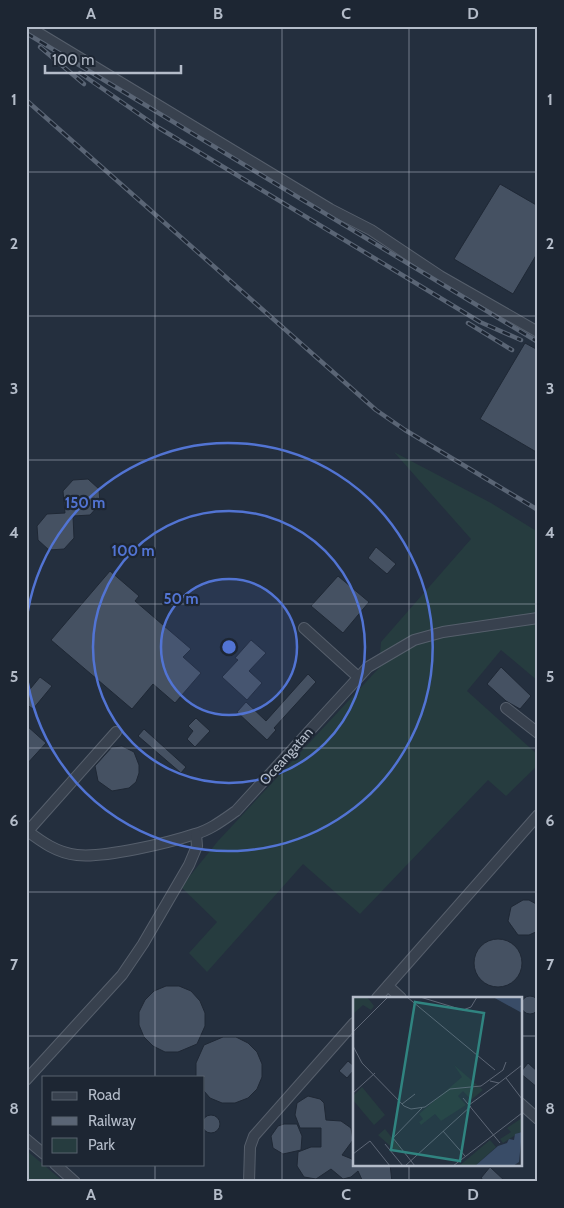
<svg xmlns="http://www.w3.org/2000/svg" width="564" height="1208" viewBox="0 0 564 1208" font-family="Cabin,sans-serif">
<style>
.green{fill:#263c3f}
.building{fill:#455162;stroke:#1f2835}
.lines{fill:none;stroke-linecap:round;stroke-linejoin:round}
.minor-casing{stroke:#565f6c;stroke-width:12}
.minor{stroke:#38414e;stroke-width:10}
.rail-casing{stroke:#5a6575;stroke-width:4.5}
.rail{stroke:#1d2633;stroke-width:2.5;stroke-dasharray:8;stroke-linecap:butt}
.grid{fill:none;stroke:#b4bcc9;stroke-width:1;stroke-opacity:0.55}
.ring{fill:none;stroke:#5274d3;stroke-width:2.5}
.labels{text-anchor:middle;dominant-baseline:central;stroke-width:4.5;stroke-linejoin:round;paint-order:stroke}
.street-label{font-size:14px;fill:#b4bcc9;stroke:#1d2633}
.inset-road{fill:none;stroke:#5e6776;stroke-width:1}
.view{fill:#308480;fill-opacity:0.15;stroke:#308480;stroke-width:2.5}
.inset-edge{fill:none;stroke:#b4bcc9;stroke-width:2.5}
.centre{fill:#5274d3;stroke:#1d2633;stroke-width:2.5}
.ring-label{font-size:15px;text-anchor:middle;font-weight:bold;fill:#5274d3;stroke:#1d2633;stroke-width:4.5;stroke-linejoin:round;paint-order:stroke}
.neatline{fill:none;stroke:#b4bcc9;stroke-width:2}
.grid-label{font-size:16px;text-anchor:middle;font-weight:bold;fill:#b4bcc9}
</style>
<rect width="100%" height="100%" fill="#242f3e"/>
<!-- green -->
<g class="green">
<polygon points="394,452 491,503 538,532 538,681 501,650 467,691 538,755 538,765 506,796 488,780 360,914 303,864 207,972 189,953 217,922 181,887 218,841 379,668 381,642 471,539"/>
<polygon points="26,1150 64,1182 26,1182"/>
</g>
<!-- building -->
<g class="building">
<polygon points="500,184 538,206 538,252 513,294 454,259"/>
<polygon points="525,343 538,350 538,453 480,419"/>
<polygon points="88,479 99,489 100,504 90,515 73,516 74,538 64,549 49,550 38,540 37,526 47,514 65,513 63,491 73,480"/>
<polygon points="376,547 396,564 387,574 368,558"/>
<polygon points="110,571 139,596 135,601 191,649 183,657 201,673 175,703 153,684 132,709 51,640"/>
<polygon points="338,576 369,602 343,633 311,606"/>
<polygon points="251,640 266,653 249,671 262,683 247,700 222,677 238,660 235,658"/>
<polygon points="501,667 531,696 520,709 506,701 487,684"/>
<polygon points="308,674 316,682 274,728 276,730 267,740 237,712 246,702 266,721"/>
<polygon points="40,677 52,686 33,709 26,704 26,694"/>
<polygon points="196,718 210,731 195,747 187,739 193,731 188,726"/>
<polygon points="26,725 46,743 26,765"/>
<polygon points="144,729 186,767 181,773 138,736"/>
<polygon points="122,746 134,752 139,765 139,773 136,782 129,788 112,791 98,781 95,766 112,747"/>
<polygon points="523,900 529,900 538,905 538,931 529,935 518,935 508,921 511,907"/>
<circle cx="498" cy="963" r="24"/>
<polygon points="166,986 179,986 191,991 200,1001 205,1013 205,1026 197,1044 178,1052 165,1052 153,1046 144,1037 139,1025 139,1012 145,1000 154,991"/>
<circle cx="530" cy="1005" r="9"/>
<polygon points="223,1037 236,1037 248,1043 257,1052 262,1064 262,1077 257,1089 248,1098 235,1103 222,1103 210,1098 204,1091 204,1077 196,1077 196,1063 204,1045"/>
<polygon points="348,1061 354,1066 354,1070 347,1078 339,1071"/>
<polygon points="528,1063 538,1072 538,1088 520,1073"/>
<polygon points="308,1096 320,1099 324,1103 326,1120 341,1121 351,1128 353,1140 342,1155 352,1159 354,1164 390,1164 392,1182 363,1182 358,1171 351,1177 343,1179 331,1169 316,1179 304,1177 297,1166 298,1152 311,1147 321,1147 321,1128 300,1128 295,1115 297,1103"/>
<circle cx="211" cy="1124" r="9"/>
<polygon points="284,1124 297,1124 302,1136 301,1150 283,1154 273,1148 271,1136 278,1126"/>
<polygon points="490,1167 506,1182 486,1182 481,1178"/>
</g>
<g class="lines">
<defs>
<g id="minor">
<polyline points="27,26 330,209 371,230 440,276 538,332"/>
<polyline points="304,628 357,676"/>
<polyline points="506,708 538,733"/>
<path d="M26,830c16,12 31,23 51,25 28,3 91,-12 118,-21 15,-4 28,-14 41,-23l132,-144 46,-27 29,-8 95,-14"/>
<polyline points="28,831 116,732"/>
<polyline points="388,986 401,998"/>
<polyline points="377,998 538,815"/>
<polyline points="26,1080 122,975 143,944 189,865 197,846 196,834"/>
<polyline points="520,1103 538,1119"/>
<polyline points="26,1139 44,1154"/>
<polyline points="55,1164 75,1182"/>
<polyline points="249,1182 250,1147 254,1136 354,1023"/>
</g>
</defs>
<!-- minor casing -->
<use href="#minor" class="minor-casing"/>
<!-- minor -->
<use href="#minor" class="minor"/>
<defs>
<g id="rail">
<polyline points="26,33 538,342"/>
<polyline points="40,47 84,84"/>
<polyline points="80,73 159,128 480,322 521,340"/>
<polyline points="26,100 376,410 405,430 538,510"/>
<polyline points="468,323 512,350"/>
</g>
</defs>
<!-- rail casing -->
<use href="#rail" class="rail-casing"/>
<!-- rail -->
<use href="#rail" class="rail"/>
</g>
<!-- grid -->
<path class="grid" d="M155,26v1051M282,26v1156M409,26v972M26,172h512M26,316h512M26,460h512M26,604h512M26,748h512M26,892h512M26,1036h328M520,1036h18M155,1164v18M409,1164v18"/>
<!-- distance rings -->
<circle cx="229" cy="647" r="68" fill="#5274d3" fill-opacity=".12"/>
<g class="ring">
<circle cx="229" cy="647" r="68"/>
<circle cx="229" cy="647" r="136"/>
<path d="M26 624A204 204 0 1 1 26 670"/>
</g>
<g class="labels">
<!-- street labels -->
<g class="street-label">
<text transform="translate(286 756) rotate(-48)">Oceangatan</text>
</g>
</g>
<!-- overview -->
<g transform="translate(353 997)">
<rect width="169" height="169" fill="#242f3e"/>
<path d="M0,0h14l7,9 -3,4 -8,-5 -10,9zM101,68l29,25 -12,10 -8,-9 -5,5 8,9 -25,16 -6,-7 -14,11 -2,-3 4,-3 -4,-5 43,-37zM9,90l23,28 -11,10 -21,-25v-4zM169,121v13l-19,12 -3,-4 11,-7 -4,-4zM32,132l16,20 -4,3 -19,-17zM137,143l6,7 -20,18 -17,1z" fill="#263c3f"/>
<path d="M140,0h29v16zM169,135l-3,30 -6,4h-38l23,-20 9,-3 2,-4 5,1 1,-6z" fill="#394c67"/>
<path class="inset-road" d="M54,0l88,73M67,0l43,13 8,-3 6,-10M0,35l35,-35M0,49l9,17 42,43 7,3 14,-2 25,-18 31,-3 22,-16 3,-8M153,81l16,21M137,84l9,2 23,-18M0,96l22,-20M110,101l37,45M49,107l13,-10M116,108l30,-22M90,134l22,25M32,147l18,22M0,157l17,-13 20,25M52,169l66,-60M62,169l-22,-28 29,-30M100,169l69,-53"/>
<path class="view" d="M62,5l69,11 -24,148 -69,-11z"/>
<rect width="169" height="169" class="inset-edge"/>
</g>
<circle cx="229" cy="647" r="8" class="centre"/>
<g class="ring-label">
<text x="85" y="508">150 m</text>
<text x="133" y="556">100 m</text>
<text x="181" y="604">50 m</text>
</g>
<!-- border -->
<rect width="564" height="1208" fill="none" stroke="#1d2633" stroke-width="55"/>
<!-- legend -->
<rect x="42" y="1076" width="162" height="90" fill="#1d2633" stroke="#59626f"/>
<rect x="52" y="1092" width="25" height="8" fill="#38414e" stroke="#59626f"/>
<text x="88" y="1100" font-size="15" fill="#b4bcc9">Road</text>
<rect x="52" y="1117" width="25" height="8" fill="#5a6575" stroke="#59626f"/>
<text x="88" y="1126" font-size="15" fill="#b4bcc9">Railway</text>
<rect x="52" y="1138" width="25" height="15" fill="#263c3f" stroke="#59626f"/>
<text x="88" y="1150" font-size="15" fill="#b4bcc9">Park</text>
<!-- scale -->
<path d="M45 65v8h136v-8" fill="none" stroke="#b4bcc9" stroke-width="2.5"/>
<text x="52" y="65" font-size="15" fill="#b4bcc9" stroke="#1d2633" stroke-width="4" paint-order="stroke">100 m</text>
<rect x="28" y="28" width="508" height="1152" class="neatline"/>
<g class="grid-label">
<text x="91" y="19">A</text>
<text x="218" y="19">B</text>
<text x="346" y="19">C</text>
<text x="473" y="19">D</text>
<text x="14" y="105">1</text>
<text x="550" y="105">1</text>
<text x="14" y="249">2</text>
<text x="550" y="249">2</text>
<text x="14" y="394">3</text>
<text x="550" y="394">3</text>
<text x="14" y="538">4</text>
<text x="550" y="538">4</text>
<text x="14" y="682">5</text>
<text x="550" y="682">5</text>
<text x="14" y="826">6</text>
<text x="550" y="826">6</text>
<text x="14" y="970">7</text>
<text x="550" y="970">7</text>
<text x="14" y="1114">8</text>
<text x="550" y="1114">8</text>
<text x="91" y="1200">A</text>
<text x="218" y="1200">B</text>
<text x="346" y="1200">C</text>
<text x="473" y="1200">D</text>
</g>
</svg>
